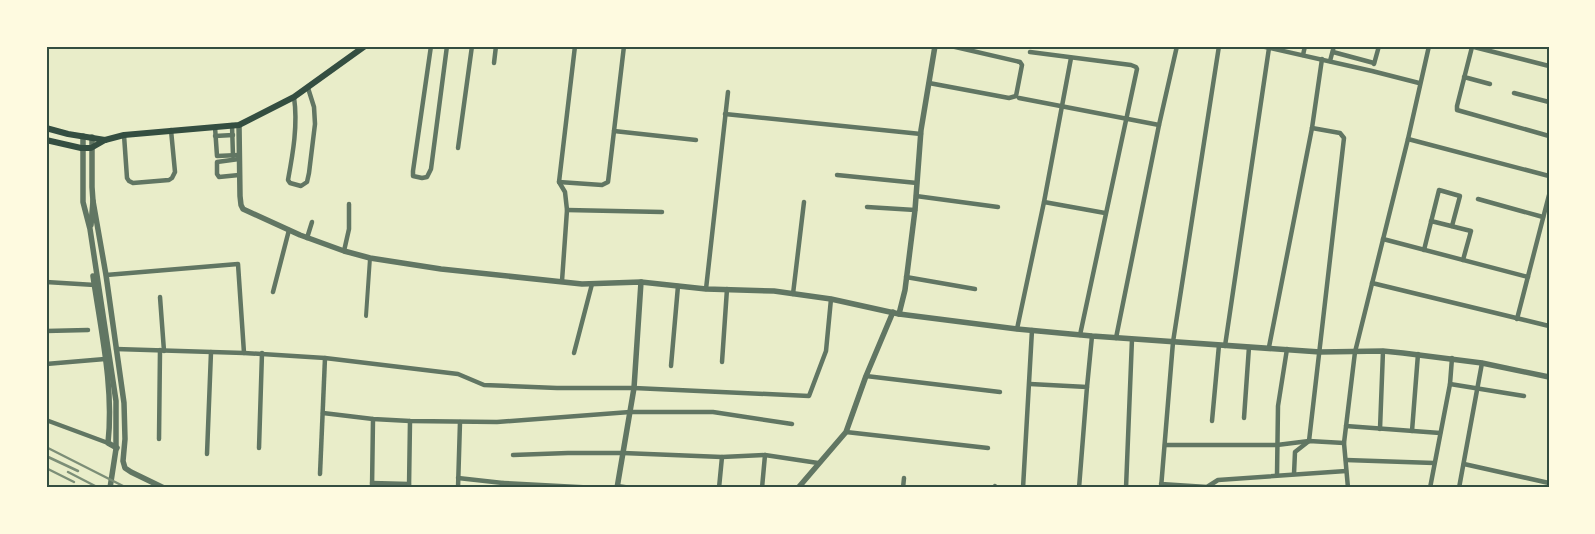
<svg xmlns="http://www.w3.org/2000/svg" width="1595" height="534" viewBox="0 0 1595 534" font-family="'PT Sans Narrow',sans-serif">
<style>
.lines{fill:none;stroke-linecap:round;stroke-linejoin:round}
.pedestrian{stroke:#617663;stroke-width:4}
.minor{stroke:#617663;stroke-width:4.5}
.tertiary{stroke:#617663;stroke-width:5.5}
.secondary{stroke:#344e41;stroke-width:6}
.rail{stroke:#7c8e77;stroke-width:2.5}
.neatline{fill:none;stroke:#344e41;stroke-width:2}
</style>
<rect width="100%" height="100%" fill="#e9edc9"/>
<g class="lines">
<!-- pedestrian -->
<polyline class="pedestrian" points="366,316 370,258"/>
<!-- minor -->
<g class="minor">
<polyline points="431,46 413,171 413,176 422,178 427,177 431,169 447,46"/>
<polyline points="1261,46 1372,71 1419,83"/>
<polyline points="1470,46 1549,66"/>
<polyline points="1472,47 1457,106 1457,110 1549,136"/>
<polyline points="1030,52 1131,65 1136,67 1137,69 1080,335"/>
<polyline points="1333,52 1374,63"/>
<polyline points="1303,55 1305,46"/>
<polyline points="1330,61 1334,46"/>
<polyline points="494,63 496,46"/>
<polyline points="1374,64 1379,46"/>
<polyline points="1464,77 1490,84"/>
<polyline points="929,83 1009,98 1016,96 1022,65 1020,62 951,46"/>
<polyline points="1514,93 1549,102"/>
<path d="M294,97c4,28 -1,56 -6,83l2,3 11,3 6,-4 2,-9 6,-49 -1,-17 -6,-19"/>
<polyline points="1019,98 1159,125"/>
<polyline points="725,114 921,134"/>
<polyline points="232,125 233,156"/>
<polyline points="215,127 217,156 239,155"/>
<polyline points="614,131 696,140"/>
<polyline points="124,135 127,178 129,181 133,183 169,180 172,178 175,172 171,130"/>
<polyline points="215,136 233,135"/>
<polyline points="1408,139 1549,176"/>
<polyline points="458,148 472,46"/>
<polyline points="239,159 217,162 217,174 219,177 239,175"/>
<polyline points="837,175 917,183"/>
<polyline points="559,182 602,185 608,182 624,46"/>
<polyline points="916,196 998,207"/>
<polyline points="1478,199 1543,217"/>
<polyline points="1044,202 1105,213"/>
<polyline points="867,207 915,210"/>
<polyline points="567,210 662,212"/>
<polyline points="1431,221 1471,231 1463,260"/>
<polyline points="307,238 312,222"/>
<polyline points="1383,239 1528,277"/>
<polyline points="1424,250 1439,190 1460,196 1452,226"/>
<polyline points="344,251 349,229 349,204"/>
<polyline points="106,275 238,264 244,353"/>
<polyline points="906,277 975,289"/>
<polyline points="562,281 567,210 565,192 559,182 575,46"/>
<polyline points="46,282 95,285"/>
<polyline points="1372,283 1549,326"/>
<polyline points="706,289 728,92"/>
<polyline points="273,292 289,230"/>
<polyline points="793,294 804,202"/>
<polyline points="160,297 164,351"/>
<polyline points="1517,319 1549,195"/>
<polyline points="1017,329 1044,202 1071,58"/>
<polyline points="46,331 88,330"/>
<polyline points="1116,338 1159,125 1177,46"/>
<polyline points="1225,346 1269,48"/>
<polyline points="1269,347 1312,128 1322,59"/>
<polyline points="116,349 244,353 325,358 458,374 484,385 557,388 634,388 809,396 826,351 831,299"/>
<polyline points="574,353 592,284"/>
<polyline points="722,362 727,289"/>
<polyline points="46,364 105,359"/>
<polyline points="671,366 678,286"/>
<polyline points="866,376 1000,392"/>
<polyline points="1030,384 1087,387 1079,488"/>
<polyline points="1450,384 1524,396"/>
<polyline points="1087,387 1092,336"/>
<polyline points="323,413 373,419 410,421 497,422 630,412 713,412 792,424"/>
<polyline points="1244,418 1249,347"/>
<polyline points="46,420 108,443"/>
<polyline points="1212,421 1219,345"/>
<polyline points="1346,426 1440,433"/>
<polyline points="1380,429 1383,351"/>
<polyline points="1412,431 1418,354"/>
<polyline points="846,432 988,448"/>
<polyline points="159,439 160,350"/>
<polyline points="1344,443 1348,488"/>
<polyline points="1165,445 1277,445 1309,441 1344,443 1355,352 1408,139 1429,46"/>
<polyline points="259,448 262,353"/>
<polyline points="207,454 211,352"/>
<polyline points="513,455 568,453 623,453 722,457 765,455 818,463"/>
<polyline points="1346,460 1434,463"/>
<polyline points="1464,464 1549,483"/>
<polyline points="320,474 325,358"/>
<polyline points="1294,474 1295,452 1309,441 1344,138 1340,133 1312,128"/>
<polyline points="1277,475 1278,406 1287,349"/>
<polyline points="458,478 503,483"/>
<polyline points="372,483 409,484"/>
<polyline points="1161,484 1207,487 1218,480 1346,471"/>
<polyline points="617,486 631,488"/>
<polyline points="372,488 373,419"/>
<polyline points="409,488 410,421"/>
<polyline points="458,488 460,422"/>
<polyline points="503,488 503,483 597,488"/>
<polyline points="719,488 722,457"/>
<polyline points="762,488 765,455"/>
<polyline points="903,488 904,478"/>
<polyline points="994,488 995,486"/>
<polyline points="1023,488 1032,330"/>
<polyline points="1126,488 1132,339"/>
<polyline points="1161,488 1173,342 1219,46"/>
<polyline points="1430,488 1450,384 1452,358"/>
<polyline points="1459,488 1482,363"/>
</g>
<!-- tertiary -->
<g class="tertiary">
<polyline points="239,125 240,196 241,205 243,209 300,235 344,251 370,258 441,269 582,284 641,282 706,289 774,291 831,299 899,314 1017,329 1092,336 1320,352 1383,351 1403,353 1482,363 1549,377"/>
<polyline points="83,136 83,202 90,229 116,401 116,449 110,488"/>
<polyline points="93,201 106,275 124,403 125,439 123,461 125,468 131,472 164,488"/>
<polyline points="91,225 93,201 92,187 92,137"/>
<path d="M93,276c8,55 21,112 15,167l9,5"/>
<polyline points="899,314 905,290 915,210 921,130 935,46"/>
<polyline points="617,488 634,388 641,282"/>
<polyline points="798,488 846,432 866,376 893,312"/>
</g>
<!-- secondary -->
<g class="secondary">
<polyline points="46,128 68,134 105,140"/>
<polyline points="46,140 81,148 91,148 105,140 124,135 239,125 294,97 365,46"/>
</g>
<!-- rail -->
<g class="rail">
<polyline points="46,447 127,488"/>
<polyline points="46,456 78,471"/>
<polyline points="46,468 74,482"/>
<polyline points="68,472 99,488"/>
</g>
</g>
<!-- border -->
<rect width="1595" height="534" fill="none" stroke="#fefae0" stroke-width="95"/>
<rect x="48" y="48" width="1500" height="438" class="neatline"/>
</svg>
